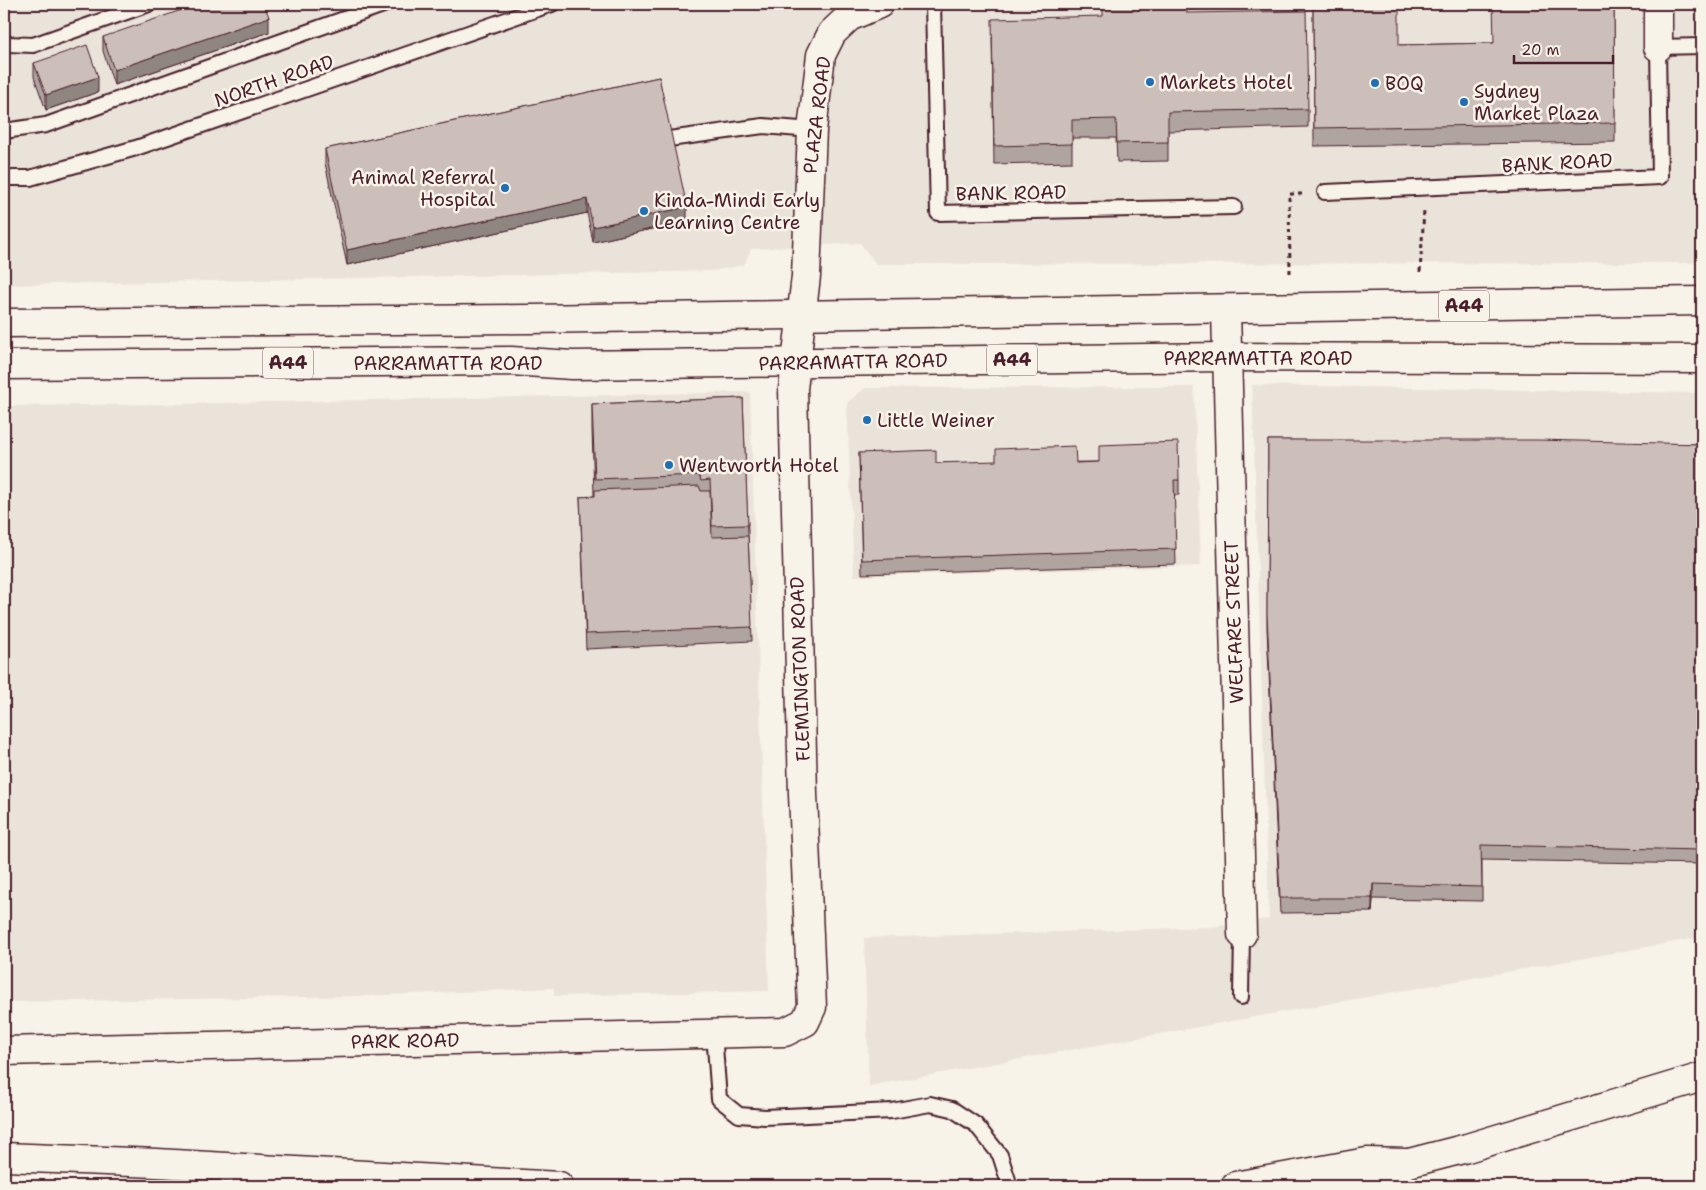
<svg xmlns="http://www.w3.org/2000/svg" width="1706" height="1190" viewBox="0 0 1706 1190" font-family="'Shantell Sans',sans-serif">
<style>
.built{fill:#eae3da}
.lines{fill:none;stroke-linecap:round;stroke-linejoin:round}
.lane-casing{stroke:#4a1f2b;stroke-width:18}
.street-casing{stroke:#4a1f2b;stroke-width:31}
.highway-casing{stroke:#4a1f2b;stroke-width:31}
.path{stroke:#4a1f2b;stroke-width:3;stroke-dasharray:4 4;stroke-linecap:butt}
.lane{stroke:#f7f3e8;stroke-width:14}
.street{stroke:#f7f3e8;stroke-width:28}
.highway{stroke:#f7f3e8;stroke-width:28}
.wall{fill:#afa49f;stroke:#4a1f2b}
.shaded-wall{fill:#8f8682;stroke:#4a1f2b}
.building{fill:#ccbfb9;stroke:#4a1f2b}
.poi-dot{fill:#1f6fb2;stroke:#f7f3e8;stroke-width:2}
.labels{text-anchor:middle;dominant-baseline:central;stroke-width:5;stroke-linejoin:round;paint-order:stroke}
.shield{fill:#f7f3e8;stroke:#7e5f64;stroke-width:1}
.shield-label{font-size:18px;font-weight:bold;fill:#4a1f2b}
.street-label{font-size:19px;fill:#4a1f2b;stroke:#f7f3e8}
.poi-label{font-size:19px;fill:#4a1f2b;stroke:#f7f3e8;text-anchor:start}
</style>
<rect width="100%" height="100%" fill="#f7f3e8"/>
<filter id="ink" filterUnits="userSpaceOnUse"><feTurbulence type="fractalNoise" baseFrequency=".02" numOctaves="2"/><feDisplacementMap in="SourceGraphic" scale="10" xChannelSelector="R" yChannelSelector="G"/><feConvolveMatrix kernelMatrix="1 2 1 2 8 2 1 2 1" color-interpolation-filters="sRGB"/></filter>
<g filter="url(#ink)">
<!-- built -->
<g class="built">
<polygon points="4,4 1702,4 1702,263 876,264 860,243 751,249 744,265 712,271 4,285"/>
<polygon points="1252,385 1702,393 1702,937 869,1086 864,938 1212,927 1269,919"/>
<polygon points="1194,387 1201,566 854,576 847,403 865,388"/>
<polygon points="750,392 769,991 554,996 554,988 363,996 4,1002 4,406 176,404"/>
</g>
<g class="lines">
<defs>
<g id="lane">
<polyline points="933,4 938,213 1234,207"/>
<polyline points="4,41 7,44 33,45 149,4"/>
<polyline points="4,131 46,125 386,4"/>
<polyline points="669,139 763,126 812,130"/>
<polyline points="4,178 30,178 136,148 552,4"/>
<polyline points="1325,192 1660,177 1658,47 1702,46"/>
<polyline points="1241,997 1242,934"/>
<polyline points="714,1033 719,1099 739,1115 765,1117 892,1111 930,1104 952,1109 976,1125 1000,1155 1008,1180 1007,1186"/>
</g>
<g id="street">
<polyline points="1658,47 1658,4"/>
<polyline points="1226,310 1242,934"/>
<polyline points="4,1051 785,1032 805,1022 812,1007 803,794 793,389 806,276 812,130 821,55 832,33 849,17 879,4"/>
</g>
<g id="highway">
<polyline points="4,323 531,319 1702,301"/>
<polyline points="4,365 511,361 572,365 1226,357 1702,359"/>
<polyline points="4,1157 157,1163 559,1186"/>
<polyline points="1235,1186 1367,1162 1405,1163"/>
<polyline points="1345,1186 1372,1181 1409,1163 1467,1148 1702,1077"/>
</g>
</defs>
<!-- lane casing -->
<use href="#lane" class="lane-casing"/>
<!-- street casing -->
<use href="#street" class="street-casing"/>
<!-- highway casing -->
<use href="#highway" class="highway-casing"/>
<!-- path -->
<g class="path">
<polyline points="1420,272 1424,211"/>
<polyline points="1290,273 1289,194 1302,194"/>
</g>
<!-- lane -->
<use href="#lane" class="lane"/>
<!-- street -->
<use href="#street" class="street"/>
<!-- highway -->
<use href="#highway" class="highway"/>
</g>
<!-- wall -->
<g class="wall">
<polygon points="1313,4 1399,45 1494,43 1614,4 1615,142 1314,146"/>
<polygon points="1187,13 1308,109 1308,127 1168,131 1168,161 1117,162 1116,138 1072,138 1072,162 994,164 992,37"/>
<polygon points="269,32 114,85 103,51 103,37"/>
<polygon points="34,63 98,92 46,110 34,77"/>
<polygon points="659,77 687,221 593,242 587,213 347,265 325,163 325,149"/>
<polygon points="743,398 752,641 586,649 580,497 594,496 592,429 592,404"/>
<polygon points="1268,440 1702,444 1702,864 1482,860 1482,901 1373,899 1372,912 1280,913 1267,629"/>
<polygon points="859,453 936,463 1099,462 1179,480 1179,495 1174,495 1176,564 862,574"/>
</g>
<!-- shaded-wall -->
<g class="shaded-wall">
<polygon points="269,17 269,32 114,85 114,70"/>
<polygon points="98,77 98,92 46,110 46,95"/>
<polygon points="587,199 587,213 347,265 347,250"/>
<polygon points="687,207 687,221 593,242 593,227"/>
<polygon points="1373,884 1373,899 1372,912 1372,898"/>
</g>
<!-- building -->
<g class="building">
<polygon points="199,4 264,4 269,17 114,70 103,37"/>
<polygon points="1103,4 1187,4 1187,13 1306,11 1308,109 1168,112 1168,142 1117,143 1116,119 1072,120 1072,144 994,146 992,19 1103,16"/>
<polygon points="1313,4 1399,4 1399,45 1494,43 1493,4 1614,4 1615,123 1314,128"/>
<polygon points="87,45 98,77 46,95 34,63"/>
<polygon points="659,77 687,207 593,227 587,199 347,250 325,149"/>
<polygon points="743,398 748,525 712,526 710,480 701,481 699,475 595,479 592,404"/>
<polygon points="1268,440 1538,440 1702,444 1702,850 1481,845 1482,887 1373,884 1372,898 1280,898 1267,614"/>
<polygon points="1178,442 1179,480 1174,480 1176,549 862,560 859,453 936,450 936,463 996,461 996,449 1075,446 1076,463 1099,462 1099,445"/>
<polygon points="699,486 701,491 710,491 712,537 748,536 752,627 586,634 580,497 595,496 595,490"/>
</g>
</g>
<!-- markers -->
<g class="poi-dot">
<circle cx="1150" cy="82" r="5"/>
<circle cx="1375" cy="83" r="5"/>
<circle cx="1464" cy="102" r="5"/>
<circle cx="505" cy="188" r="5"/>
<circle cx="644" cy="211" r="5"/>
<circle cx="867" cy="420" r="5"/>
<circle cx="669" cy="465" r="5"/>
</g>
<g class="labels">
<!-- shield labels -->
<g class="shield">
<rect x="1439" y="290.5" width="50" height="31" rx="4"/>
<rect x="987" y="344.5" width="50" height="31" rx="4"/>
<rect x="263" y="347.5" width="50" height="31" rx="4"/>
</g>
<g class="shield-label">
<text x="1464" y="306">A44</text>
<text x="1012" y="360">A44</text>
<text x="288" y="363">A44</text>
</g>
<!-- street labels -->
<g class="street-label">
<text transform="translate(274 81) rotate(-19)">NORTH ROAD</text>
<text transform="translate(817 115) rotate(-83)">PLAZA ROAD</text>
<text transform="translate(1557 163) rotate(-3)">BANK ROAD</text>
<text transform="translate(1011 193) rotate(-1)">BANK ROAD</text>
<text x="1258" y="358">PARRAMATTA ROAD</text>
<text transform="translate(853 362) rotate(-1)">PARRAMATTA ROAD</text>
<text x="448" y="363">PARRAMATTA ROAD</text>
<text transform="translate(1234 622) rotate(-92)">WELFARE STREET</text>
<text transform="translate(800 669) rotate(-92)">FLEMINGTON ROAD</text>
<text transform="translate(405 1041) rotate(-1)">PARK ROAD</text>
</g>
<!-- poi labels -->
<g class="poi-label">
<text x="1160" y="82">Markets Hotel</text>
<text x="1385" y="83">BOQ</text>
<text x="1474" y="91">Sydney<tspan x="1474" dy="22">Market Plaza</tspan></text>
<text x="495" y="177" text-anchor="end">Animal Referral<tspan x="495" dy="22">Hospital</tspan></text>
<text x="654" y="200">Kinda-Mindi Early<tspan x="654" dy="22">Learning Centre</tspan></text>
<text x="877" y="420">Little Weiner</text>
<text x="679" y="465">Wentworth Hotel</text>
</g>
</g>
<!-- margin -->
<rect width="1706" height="1190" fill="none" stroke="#f7f3e8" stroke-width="20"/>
<rect x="10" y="10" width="1686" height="1170" fill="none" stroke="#4a1f2b" stroke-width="2" filter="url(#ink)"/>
<!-- scale -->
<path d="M1514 55v8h99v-8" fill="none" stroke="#4a1f2b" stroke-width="2.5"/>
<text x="1521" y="55" font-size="15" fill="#4a1f2b" stroke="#f7f3e8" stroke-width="4" paint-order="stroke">20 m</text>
</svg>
